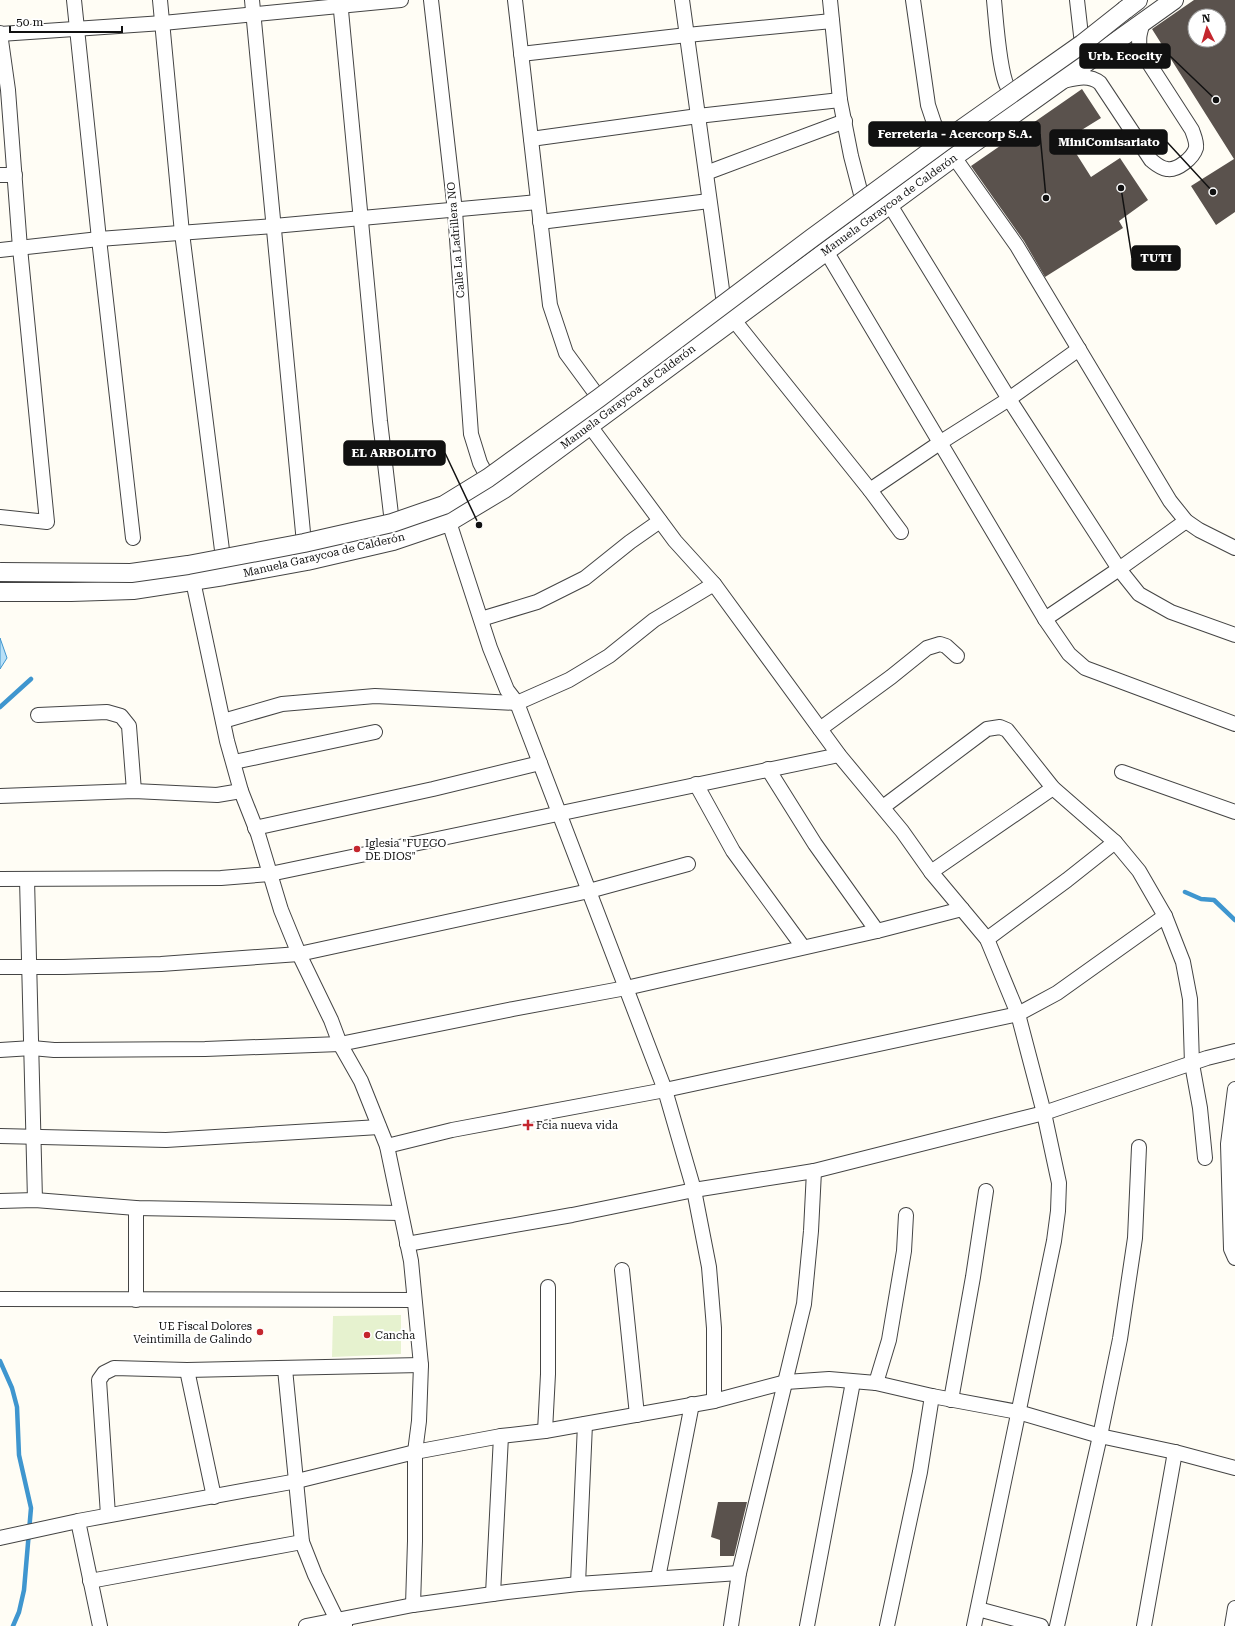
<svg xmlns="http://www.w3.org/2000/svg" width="1235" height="1626" viewBox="0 0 1235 1626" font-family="'Roboto Serif',serif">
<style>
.pitch{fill:#e6f2cf}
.water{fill:#b9e0f7;stroke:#3f96cf}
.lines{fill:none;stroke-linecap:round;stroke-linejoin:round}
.stream{stroke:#3f96cf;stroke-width:4.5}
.building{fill:#5a524d;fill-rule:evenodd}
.minor-casing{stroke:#444;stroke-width:16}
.tertiary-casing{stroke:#444;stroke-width:20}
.minor{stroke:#fff;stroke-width:14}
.tertiary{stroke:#fff;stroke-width:18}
.tertiary-bridge-casing{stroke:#444;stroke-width:20;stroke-linecap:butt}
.tertiary-bridge{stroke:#fff;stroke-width:18}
.poi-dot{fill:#c4262e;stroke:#fff;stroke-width:1.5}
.labels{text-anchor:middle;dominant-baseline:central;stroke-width:4;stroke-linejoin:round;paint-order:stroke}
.street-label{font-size:11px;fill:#111;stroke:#fff}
.poi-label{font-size:11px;fill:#111;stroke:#fff;text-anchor:start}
.leader{fill:none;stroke:#111;stroke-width:1.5}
.callout-dot{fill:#111;stroke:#fff;stroke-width:1.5}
.callout{fill:#111;stroke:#111;stroke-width:1.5}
.callout-label{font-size:12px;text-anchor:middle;font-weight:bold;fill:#fff}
</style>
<rect width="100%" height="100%" fill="#fffdf5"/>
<!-- pitch -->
<polygon class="pitch" points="401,1315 401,1354 332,1357 333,1316"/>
<!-- water -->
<polygon class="water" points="0,638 7,658 0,669"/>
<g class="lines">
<!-- stream -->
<g class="stream">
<polyline points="0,707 31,679"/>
<polyline points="1185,892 1201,899 1214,900 1235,920"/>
<polyline points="0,1361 12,1388 17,1407 19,1455 31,1508 24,1590 19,1612 13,1626"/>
</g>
</g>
<!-- building -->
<g class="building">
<path d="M1194,0h41v212l-19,13 -25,-39 43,-27 -82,-130zM1195,16h24v24h-24z"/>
<polygon points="1082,89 1101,118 1067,139 1091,177 1120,158 1148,200 1119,221 1123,228 1045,277 1024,241 971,166"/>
<polygon points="718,1502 747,1502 734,1556 720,1556 720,1540 711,1537"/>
</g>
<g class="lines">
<defs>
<g id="minor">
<polyline points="74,0 99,239 133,538"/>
<polyline points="160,0 182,233 223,558"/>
<polyline points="252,0 304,543"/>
<polyline points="340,0 380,421 392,523"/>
<polyline points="431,0 455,211 471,434 480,463 488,478"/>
<polyline points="515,0 550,305 566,353 599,398"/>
<polyline points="682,0 724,304"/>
<polyline points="830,0 840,100 851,156 863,202"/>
<polyline points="913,0 928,105 934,123 943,142"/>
<path d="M994,0c2,20 5,69 13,86 3,5 8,9 12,14"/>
<polyline points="1077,0 1082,44"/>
<polyline points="0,33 8,90 20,248 47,522 0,517"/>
<polyline points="0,34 163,23 401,0"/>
<polyline points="521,54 687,35 832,21"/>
<path d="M1063,81c13,-3 26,-7 37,2l51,77c5,4 9,8 16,9 10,2 26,-11 29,-21 1,-6 -2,-12 -4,-18l-51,-79c-4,-10 -1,-19 2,-29"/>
<polyline points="531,139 698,116 840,100"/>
<polyline points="954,157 1017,246 1170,501 1186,521 1199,530 1235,548"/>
<polyline points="706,173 845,121"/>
<polyline points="0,175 15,175"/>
<polyline points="890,205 1009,399 1119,569 1139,594 1171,612 1235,635"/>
<polyline points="540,222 709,201"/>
<polyline points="0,250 99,239 274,226 538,202"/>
<polyline points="826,251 1045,619 1069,654 1085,668 1235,724"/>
<polyline points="733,319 870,490 901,532"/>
<polyline points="590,426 675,541 714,584 839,755 902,831 931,872 987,939 1018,1014 1044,1113 1059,1183 1058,1211 1054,1241 974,1626"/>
<polyline points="870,490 941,442 1009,399 1079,349"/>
<polyline points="449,522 490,648 507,690 517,703 665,1090 694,1190 709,1267 714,1328 714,1401"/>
<polyline points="193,581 227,741 241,791 258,834 281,910 299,954 331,1020 340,1044 361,1081 387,1146 411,1261 421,1365 419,1421 415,1452 415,1541 413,1605"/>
<polyline points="481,619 537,602 585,578 630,542 660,521"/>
<polyline points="1045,619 1119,569 1186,521"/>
<polyline points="38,715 107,712 121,716 129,726 134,791"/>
<polyline points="223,721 282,704 375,696 517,703 569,680 609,656 654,620 714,584"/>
<polyline points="820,729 891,677 927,648 940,644 946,646 957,656"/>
<polyline points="234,762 375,732"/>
<polyline points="768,769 815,844 877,931"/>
<polyline points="1122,772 1235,812"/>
<polyline points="696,784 733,851 803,947"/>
<polyline points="0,796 134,791 217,795 241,791"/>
<polyline points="883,807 987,729 1000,727 1007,730 1053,788 1115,842 1139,871 1165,916 1183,962 1190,999 1192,1064 1200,1108 1205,1158"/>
<polyline points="255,828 433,789 540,763"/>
<polyline points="931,872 1053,788"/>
<polyline points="0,879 221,878 270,874 839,755"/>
<polyline points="27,879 35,1200"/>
<polyline points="987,939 1067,880 1115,842"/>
<polyline points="0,967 64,967 161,964 299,954 589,891 688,864"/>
<polyline points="0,1050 32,1048 54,1050 205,1049 340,1044 513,1009 626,988 877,931 962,909"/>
<polyline points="1235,1089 1228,1144 1231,1249 1235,1258"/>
<polyline points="0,1136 166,1140 379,1127"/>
<polyline points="387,1146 452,1130 665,1090 1018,1014 1057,993 1165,916"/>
<polyline points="0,1201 35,1200 136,1208 400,1213"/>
<polyline points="136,1208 136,1300"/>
<polyline points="407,1244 572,1215 694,1190 814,1171 1044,1113 1207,1058 1235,1051"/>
<polyline points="622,1270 637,1415"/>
<polyline points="0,1299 414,1300"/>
<polyline points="285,1369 302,1542 315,1575 337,1620 345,1625"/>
<polyline points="187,1370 214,1497"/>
<polyline points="876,1383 889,1340 904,1251 906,1215"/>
<polyline points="951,1400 973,1277 986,1191"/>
<polyline points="545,1431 548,1374 548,1287"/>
<polyline points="108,1515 99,1380 104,1373 114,1368 187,1370 421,1365"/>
<polyline points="0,1538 78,1521"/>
<polyline points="658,1578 692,1404"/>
<polyline points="90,1581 302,1542"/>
<polyline points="578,1584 585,1424"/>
<polyline points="493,1594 501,1436"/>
<polyline points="978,1609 1041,1626"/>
<polyline points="100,1626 78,1521 297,1481 415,1452 501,1436 545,1431 714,1401 786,1382 829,1379 876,1383 932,1396 1018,1412 1100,1436 1175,1452 1235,1468"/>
<polyline points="306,1626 413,1605 507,1592 578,1584 739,1573"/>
<polyline points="731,1626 739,1573 804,1304 811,1231 814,1171"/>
<polyline points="807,1626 853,1382"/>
<polyline points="887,1626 920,1472 932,1396"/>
<polyline points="1057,1626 1100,1436 1120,1339 1135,1238 1139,1147"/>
<polyline points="1144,1626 1175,1452"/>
<polyline points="1232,1626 1235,1608"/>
</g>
<g id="tertiary">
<polyline points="1125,10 1138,0"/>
<polyline points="0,592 71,592 133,590 224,576 307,561 393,541 449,522 504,489 954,157 1174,0"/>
</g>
</defs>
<!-- minor casing -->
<use href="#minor" class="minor-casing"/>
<!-- tertiary casing -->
<use href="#tertiary" class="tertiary-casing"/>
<!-- minor -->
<use href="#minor" class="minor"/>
<!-- tertiary -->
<use href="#tertiary" class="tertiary"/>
<defs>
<polyline id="tertiary-bridge" points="0,572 131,573 188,565 304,543 392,523 444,505 488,478 599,398 812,238 943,142 1082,44 1125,10"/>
</defs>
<!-- tertiary-bridge casing -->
<use href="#tertiary-bridge" class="tertiary-bridge-casing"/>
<!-- tertiary-bridge -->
<use href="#tertiary-bridge" class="tertiary-bridge"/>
</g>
<!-- markers -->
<g class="poi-dot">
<circle cx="357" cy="849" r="4"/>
<path d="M526 1119h4v4h4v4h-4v4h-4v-4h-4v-4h4z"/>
<circle cx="260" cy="1332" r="4"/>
<circle cx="367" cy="1335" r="4"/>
</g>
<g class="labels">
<!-- street labels -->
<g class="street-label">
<text transform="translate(889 205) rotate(-36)">Manuela Garaycoa de Calderón</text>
<text transform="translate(456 240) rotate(-95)">Calle La Ladrillera NO</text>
<text transform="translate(628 397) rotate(-37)">Manuela Garaycoa de Calderón</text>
<text transform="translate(324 555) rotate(-13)">Manuela Garaycoa de Calderón</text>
</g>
<!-- poi labels -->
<g class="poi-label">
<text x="365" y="843">Iglesia "FUEGO<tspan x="365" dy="13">DE DIOS"</tspan></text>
<text x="536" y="1125">Fcia nueva vida</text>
<text x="252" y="1326" text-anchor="end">UE Fiscal Dolores<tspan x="252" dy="13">Veintimilla de Galindo</tspan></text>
<text x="375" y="1335">Cancha</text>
</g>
</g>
<!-- callouts -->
<path class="leader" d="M1216 100L1170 56M1046 198L1040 134M1213 192L1167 142M1121 188L1132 258M479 525L445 453"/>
<g class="callout-dot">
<circle cx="1216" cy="100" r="4"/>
<circle cx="1046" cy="198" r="4"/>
<circle cx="1213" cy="192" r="4"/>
<circle cx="1121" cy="188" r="4"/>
<circle cx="479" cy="525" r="4"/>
</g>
<g class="callout">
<rect x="1080" y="44" width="90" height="24" rx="4"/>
<rect x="869" y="122" width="171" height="24" rx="4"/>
<rect x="1050" y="130" width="117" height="24" rx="4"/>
<rect x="1132" y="246" width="48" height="24" rx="4"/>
<rect x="344" y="441" width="101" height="24" rx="4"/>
</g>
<g class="callout-label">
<text x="1125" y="60">Urb. Ecocity</text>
<text x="955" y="138">Ferreteria - Acercorp S.A.</text>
<text x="1109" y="146">MiniComisariato</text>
<text x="1156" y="262">TUTI</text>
<text x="394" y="457">EL ARBOLITO</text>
</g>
<!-- north arrow -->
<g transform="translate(1207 28) rotate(355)"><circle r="19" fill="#ffffff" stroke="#a0a0a0"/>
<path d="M0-3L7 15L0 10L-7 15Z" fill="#c4262e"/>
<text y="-6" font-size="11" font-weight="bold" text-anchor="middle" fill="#111111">N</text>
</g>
<!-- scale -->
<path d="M10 26v6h112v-6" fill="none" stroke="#111111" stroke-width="2"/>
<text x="16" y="26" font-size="12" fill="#111111" stroke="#ffffff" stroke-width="3" paint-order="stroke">50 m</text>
</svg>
